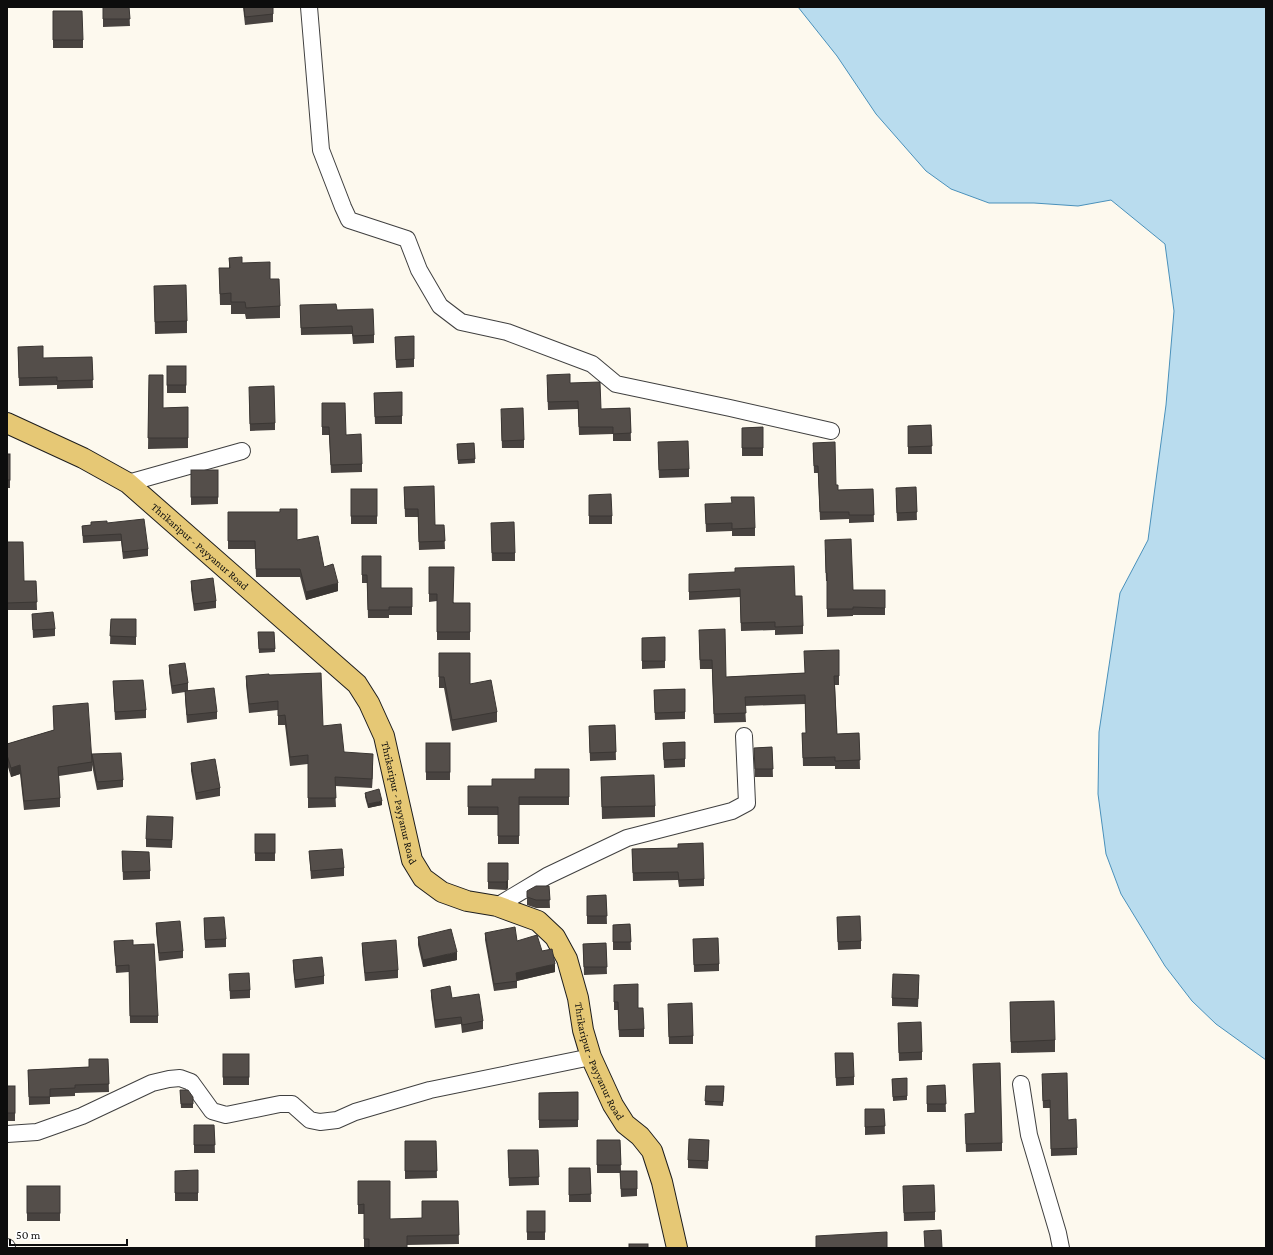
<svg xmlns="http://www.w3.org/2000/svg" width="1273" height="1255" viewBox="0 0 1273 1255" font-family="'Crimson Pro',serif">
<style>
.water{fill:#b9dcee;stroke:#4a91bb}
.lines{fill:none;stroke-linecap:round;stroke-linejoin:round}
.minor-casing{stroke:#404040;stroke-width:18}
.major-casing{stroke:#1e1e1e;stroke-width:22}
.minor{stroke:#fff;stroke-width:16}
.major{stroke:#e6c875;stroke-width:20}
.wall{fill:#484340}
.shaded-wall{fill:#3b3734}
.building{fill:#544e4a;stroke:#3b3734}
.labels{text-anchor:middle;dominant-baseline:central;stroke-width:4;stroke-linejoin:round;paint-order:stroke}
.street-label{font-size:11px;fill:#0d0d0d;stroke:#fff}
</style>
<rect width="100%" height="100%" fill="#fdf9ee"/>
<!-- water -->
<polygon class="water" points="798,7 1266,7 1266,1060 1216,1024 1192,1001 1165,966 1121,894 1106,854 1098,794 1099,732 1120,593 1148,540 1166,405 1174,311 1165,244 1111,200 1078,206 1034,203 989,203 951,189 926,171 876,114 837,56"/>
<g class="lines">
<defs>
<g id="minor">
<polyline points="309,7 321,150 343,207 349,220 407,239 419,270 440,306 461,322 507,332 592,364 616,384 730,408 831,431"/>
<polyline points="128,483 242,451"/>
<polyline points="497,906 547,876 627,838 732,811 747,803 744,736"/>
<polyline points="1021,1084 1029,1135 1058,1233 1061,1248"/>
<polyline points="7,1134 37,1132 82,1116 152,1083 169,1079 180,1078 191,1082 212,1111 226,1115 280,1104 292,1104 310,1120 320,1122 337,1120 355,1112 430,1090 591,1057"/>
<polyline points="7,1247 7,1248"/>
</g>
<g id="major">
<path id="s1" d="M7,423l76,35 45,25 229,201 12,19 15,33 28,124 11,18 19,14 25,9 30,5 41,15 17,16 12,22 11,39 5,32 8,27 22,48 12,19 15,12 12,15 10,31 15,66"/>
</g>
</defs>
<!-- minor casing -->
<use href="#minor" class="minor-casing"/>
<!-- major casing -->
<use href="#major" class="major-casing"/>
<!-- minor -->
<use href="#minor" class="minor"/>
<!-- major -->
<use href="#major" class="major"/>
</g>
<!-- wall -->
<g class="wall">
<polygon points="103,7 129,7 130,26 103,27"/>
<polygon points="243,7 273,7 273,22 245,25"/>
<polygon points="53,11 83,40 83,48 53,48"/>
<polygon points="229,258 242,263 270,279 280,306 280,318 246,319 245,314 231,314 231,305 220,305 219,268 229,268"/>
<polygon points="154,286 187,321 187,333 155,334"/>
<polygon points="300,305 337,310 374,335 374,343 353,344 352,334 301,335"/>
<polygon points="414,336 414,367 396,368 395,337"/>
<polygon points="18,347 43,358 92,357 93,388 57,389 57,385 19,386"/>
<rect x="167" y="366" width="19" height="27"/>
<polygon points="149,375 163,408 188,407 188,448 148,449"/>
<polygon points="547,382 601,409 630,408 631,441 613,441 613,434 579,435 578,409 548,410"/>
<polygon points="402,392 402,424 375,424 374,393"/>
<polygon points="249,395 275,423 275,430 250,431"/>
<polygon points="322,403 362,464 362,472 331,473 329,435 322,435"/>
<polygon points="501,417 524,440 524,448 502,448"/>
<polygon points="931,425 932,454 908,454 908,426"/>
<polygon points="763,427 763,456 742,456 742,428"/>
<polygon points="474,443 475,463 458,464 457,444"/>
<polygon points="813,443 836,485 838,490 873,489 874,522 849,523 849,519 820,520 818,473 814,473"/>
<polygon points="658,450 689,469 689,477 659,478"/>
<rect x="7" y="454" width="3" height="34"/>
<polygon points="191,470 218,470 218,504 191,505"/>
<polygon points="404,487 435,525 444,525 445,549 419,550 418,517 405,517"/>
<polygon points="916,487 917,520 897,521 896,495"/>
<rect x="351" y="489" width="26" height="35"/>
<polygon points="589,495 612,516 612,524 589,524"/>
<polygon points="705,504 755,528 755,536 732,536 732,531 706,532"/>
<polygon points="228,512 280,512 297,540 324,567 338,591 306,600 300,577 256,577 255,549 228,549"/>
<polygon points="107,523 148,549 148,556 123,559 121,541 83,543 82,526"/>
<polygon points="491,530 515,553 515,561 492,561"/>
<polygon points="7,542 24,581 36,581 37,610 7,610"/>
<polygon points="825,548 853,590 885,590 885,615 853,615 853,616 827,617 827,581 826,581"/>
<polygon points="362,556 381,588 412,588 412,615 389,615 389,618 368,618 367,583 362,583"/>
<polygon points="429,567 454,603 470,603 470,640 437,640 437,601 429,602"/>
<polygon points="689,574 795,596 803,626 803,634 775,635 775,630 741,631 740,597 689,600"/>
<polygon points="191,581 216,601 216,608 194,611 191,589"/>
<polygon points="32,614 55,629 55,636 33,638"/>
<polygon points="111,619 136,619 136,645 110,644"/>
<polygon points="258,632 274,632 275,652 259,653"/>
<polygon points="665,637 665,668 642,669 642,638"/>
<polygon points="699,639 726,677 805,673 839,650 839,685 835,685 837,734 859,733 860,769 835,769 835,766 803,766 802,733 806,733 805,704 745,706 746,722 714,723 712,669 700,669"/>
<polygon points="439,653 497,712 497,722 452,731 444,688 439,688"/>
<polygon points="169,665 188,683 188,691 217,712 217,719 187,723 185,699 185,692 172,694 169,673"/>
<polygon points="269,675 323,726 344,752 373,763 372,788 335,786 336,807 308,808 308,764 290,766 285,725 278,725 278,710 249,713 246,685 246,676"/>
<polygon points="113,681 146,710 146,718 115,720"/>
<polygon points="685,689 685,719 655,720 654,690"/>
<polygon points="53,706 92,754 123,780 123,787 97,790 92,765 92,771 59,776 60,798 60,807 24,810 20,774 11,777 7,764 7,744 54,730"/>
<polygon points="615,725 616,760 590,761 589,726"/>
<polygon points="685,742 685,767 664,768 663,743"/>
<rect x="426" y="743" width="24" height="37"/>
<polygon points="772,747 773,777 755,777 754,748"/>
<polygon points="191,763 220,788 220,796 196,800 191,771"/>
<polygon points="569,769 569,805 519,805 519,844 498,844 498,815 468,815 468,786 492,786 535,779"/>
<polygon points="601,777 655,806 655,817 602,819"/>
<polygon points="365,793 382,805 368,808 365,797"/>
<polygon points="173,817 172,848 146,847 146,839"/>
<polygon points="255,834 275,853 275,861 255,861"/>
<polygon points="678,848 704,879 704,886 679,887 678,880 633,881 632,849"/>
<polygon points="122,851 150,871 150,879 123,880"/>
<polygon points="309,851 344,868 344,876 311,879"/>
<polygon points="488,863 508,863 508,888 506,890 488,889"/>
<polygon points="549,886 550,908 536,908 527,905 527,891"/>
<polygon points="606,895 607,924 587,924 587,896"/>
<polygon points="837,917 861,941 861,949 838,950"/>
<polygon points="204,918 226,939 226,947 205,948"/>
<polygon points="156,923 183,951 183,958 159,961 156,931"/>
<polygon points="630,924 631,950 613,950 613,925"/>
<polygon points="485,933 517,941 542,951 555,972 517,981 517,988 494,991 485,940"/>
<polygon points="418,937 457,960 423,967 418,945"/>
<polygon points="693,939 719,964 719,971 694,972"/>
<polygon points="114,941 133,945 158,1016 158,1023 130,1023 129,972 116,973"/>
<polygon points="362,943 398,970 398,978 365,981 362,951"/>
<polygon points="606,943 607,974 584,975 583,944"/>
<polygon points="293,960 324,976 324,984 295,988 293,968"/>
<polygon points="229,974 250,990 250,998 230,999"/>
<polygon points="919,983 918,1007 892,1006 892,998"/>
<polygon points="614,985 638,1008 644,1029 644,1037 619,1037 618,1010 614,1010"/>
<polygon points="431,990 452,998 483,1021 483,1029 462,1033 461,1024 435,1028 431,997"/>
<polygon points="1010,1002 1055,1040 1055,1052 1011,1053"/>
<polygon points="668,1012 693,1036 693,1044 669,1044"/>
<polygon points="898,1023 922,1052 922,1060 899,1061"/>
<polygon points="835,1053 854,1077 854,1085 836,1086"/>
<rect x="223" y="1054" width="26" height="31"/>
<polygon points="108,1059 109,1092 75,1093 75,1096 50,1097 50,1104 29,1105 28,1070 89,1067"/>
<polygon points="907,1078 907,1100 893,1101 892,1079"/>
<polygon points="1042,1081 1068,1120 1077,1148 1077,1155 1051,1156 1050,1108 1043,1108"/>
<polygon points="945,1085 946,1112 927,1112 927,1086"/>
<polygon points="7,1086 15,1113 15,1121 7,1121"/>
<polygon points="706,1086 724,1086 723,1106 705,1105"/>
<polygon points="180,1090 193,1097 193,1108 181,1108"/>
<polygon points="578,1092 578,1127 539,1128 539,1093"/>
<polygon points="865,1109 884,1109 885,1134 865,1135"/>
<polygon points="965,1122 1002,1143 1002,1151 966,1152"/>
<polygon points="194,1125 214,1125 215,1153 194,1153"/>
<polygon points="597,1140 620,1140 621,1171 637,1189 637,1196 621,1197 620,1173 597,1173"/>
<polygon points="709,1140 708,1169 688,1168 688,1160"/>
<polygon points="405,1141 436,1141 437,1178 405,1179"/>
<polygon points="508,1150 538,1150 539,1185 509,1186"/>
<polygon points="569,1168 590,1168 591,1202 569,1202"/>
<polygon points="175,1171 198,1193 198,1201 175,1201"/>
<polygon points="358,1181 390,1219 422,1218 458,1201 459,1244 407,1245 407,1248 364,1248 364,1214 358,1214"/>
<rect x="27" y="1186" width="33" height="35"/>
<polygon points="903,1194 935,1212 935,1220 904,1221"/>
<polygon points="527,1211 545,1232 545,1240 527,1240"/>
</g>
<!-- shaded-wall -->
<g class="shaded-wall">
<polygon points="338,583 338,591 306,600 306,592"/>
<polygon points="373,754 373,763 372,788 372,779"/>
<polygon points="20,765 20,774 11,777 11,768"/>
<polygon points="382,801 382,805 368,808 368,804"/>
<polygon points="508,863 508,888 506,890 506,882"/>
<polygon points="457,952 457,960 423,967 423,960"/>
<polygon points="555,964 555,972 516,981 516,973"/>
</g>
<!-- building -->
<g class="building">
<polygon points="103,7 129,7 130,19 103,19"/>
<polygon points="244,7 273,7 273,14 245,17"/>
<polygon points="53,11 82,11 83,40 53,40"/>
<polygon points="242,257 242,263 270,262 270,279 279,279 280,306 246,308 245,302 231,302 231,293 220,294 219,268 230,268 229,258"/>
<polygon points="186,285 187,321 155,322 154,286"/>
<polygon points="336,304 337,310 373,309 374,335 353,336 352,326 301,328 300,305"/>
<polygon points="414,336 414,359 396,360 395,337"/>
<polygon points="43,346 43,358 92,357 93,380 57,381 57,377 19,378 18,347"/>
<rect x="167" y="366" width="19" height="19"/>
<polygon points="570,374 570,383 600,382 601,409 630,408 631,433 613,434 613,427 579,427 578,401 548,402 547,375"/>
<polygon points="149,375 163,375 163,408 188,407 188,438 148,438"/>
<polygon points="274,386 275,423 250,424 249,387"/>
<polygon points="402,392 402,416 375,417 374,393"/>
<polygon points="322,403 345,403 346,435 361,434 362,464 331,465 329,427 322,427"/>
<polygon points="523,408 524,440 502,441 501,409"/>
<polygon points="931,425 932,446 908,447 908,426"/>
<polygon points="763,427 763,448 742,448 742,428"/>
<polygon points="688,441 689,469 659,470 658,442"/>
<polygon points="835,442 836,485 838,485 838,490 873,489 874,515 849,515 849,512 820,512 818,466 814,466 813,443"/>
<polygon points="474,443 475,459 458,460 457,444"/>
<rect x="7" y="454" width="3" height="26"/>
<rect x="191" y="470" width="27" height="27"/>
<polygon points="434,486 435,525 444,525 445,541 419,542 418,509 405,509 404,487"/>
<polygon points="916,487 917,512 897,513 896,488"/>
<rect x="351" y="489" width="26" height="27"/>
<polygon points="611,494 612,516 589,516 589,495"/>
<polygon points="731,497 754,497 755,528 732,529 732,523 706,524 705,504 732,503"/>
<polygon points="280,509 297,509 297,540 318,536 324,567 333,564 338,583 306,592 300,569 256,569 255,541 228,541 228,512 280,512"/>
<polygon points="144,519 148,549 123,552 121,534 83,536 82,526 91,525 91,522 107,521 107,523"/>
<polygon points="514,522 515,553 492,553 491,523"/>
<polygon points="851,539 853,590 885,590 885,608 853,607 853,609 827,609 827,573 826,573 825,540"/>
<polygon points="7,542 23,542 24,581 36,581 37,602 7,603"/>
<polygon points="362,556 381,556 381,588 412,588 412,607 389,607 389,610 368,610 367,575 362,575"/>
<polygon points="794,566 795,596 802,596 803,626 775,627 775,622 741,623 740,589 689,592 689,574 735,572 735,568"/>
<polygon points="429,567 454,567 453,603 470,603 470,632 437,632 437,594 429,594"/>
<polygon points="213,578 216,601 194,604 191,581"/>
<polygon points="53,612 55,629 33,630 32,614"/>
<polygon points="111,619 136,619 136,637 110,636"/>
<polygon points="725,629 726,677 805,673 804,651 839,650 839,676 834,676 837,734 859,733 860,760 835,761 835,757 803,758 802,733 806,733 805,695 745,697 746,713 714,714 712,660 700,660 699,630"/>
<polygon points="258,632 274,632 275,649 259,649"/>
<polygon points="665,637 665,661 642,661 642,638"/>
<polygon points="439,653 470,653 470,684 491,680 497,712 452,720 444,677 439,677"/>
<polygon points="185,663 188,683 172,686 169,665"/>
<polygon points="321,673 323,726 341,724 344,752 373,754 372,779 335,777 336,798 308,798 308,755 290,757 285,715 278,716 278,701 249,704 246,676 269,674 269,675"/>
<polygon points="143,680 146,710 115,712 113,681"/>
<polygon points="214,688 217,712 187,715 185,691"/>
<polygon points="685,689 685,712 655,713 654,690"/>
<polygon points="88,703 92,762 58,767 60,798 24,801 20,765 11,768 7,755 7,744 54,730 53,706"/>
<polygon points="615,725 616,752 590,753 589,726"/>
<polygon points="685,742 685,759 664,760 663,743"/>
<rect x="426" y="743" width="24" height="29"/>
<polygon points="772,747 773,769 755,769 754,748"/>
<polygon points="121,753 123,780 97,782 92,754"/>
<polygon points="215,759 220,788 196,793 191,763"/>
<polygon points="535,769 569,769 569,797 519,797 519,836 498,836 498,807 468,807 468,786 492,786 492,779 535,779"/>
<polygon points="654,775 655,806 602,807 601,777"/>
<polygon points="379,789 382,801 368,804 365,793"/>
<polygon points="147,816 173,817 172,840 146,839"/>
<rect x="255" y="834" width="20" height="19"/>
<polygon points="703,843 704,879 679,880 678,872 633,873 632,849 678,848 678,844"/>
<polygon points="342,849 344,868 311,871 309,851"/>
<polygon points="122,851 149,852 150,871 123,872"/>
<polygon points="488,863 508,863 508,880 506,882 488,882"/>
<polygon points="536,886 549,886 550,900 536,900 527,897 527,891"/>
<polygon points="606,895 607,916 587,916 587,896"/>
<polygon points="860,916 861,941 838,942 837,917"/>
<polygon points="224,917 226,939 205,940 204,918"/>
<polygon points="180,921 183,951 159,953 156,923"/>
<polygon points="630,924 631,942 613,942 613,925"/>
<polygon points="515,927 517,941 537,935 542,951 552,949 555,964 516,973 517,981 494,984 485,933"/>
<polygon points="451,929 457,952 423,960 418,937"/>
<polygon points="718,938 719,964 694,965 693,939"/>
<polygon points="133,940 133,945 154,944 158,1016 130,1016 129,965 116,966 114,941"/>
<polygon points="396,940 398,970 365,973 362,943"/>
<polygon points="606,943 607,967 584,967 583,944"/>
<polygon points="322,957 324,976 295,980 293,960"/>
<polygon points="249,973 250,990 230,991 229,974"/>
<polygon points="893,974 919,975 918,999 892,998"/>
<polygon points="638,984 638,1008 643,1008 644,1029 619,1030 618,1002 614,1002 614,985"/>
<polygon points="450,986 452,998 479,994 483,1021 462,1025 461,1017 435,1020 431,990"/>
<polygon points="1054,1001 1055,1040 1011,1042 1010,1002"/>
<polygon points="692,1003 693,1036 669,1037 668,1004"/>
<polygon points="921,1022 922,1052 899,1053 898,1023"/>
<polygon points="835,1053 853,1053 854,1077 836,1078"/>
<rect x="223" y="1054" width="26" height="23"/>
<polygon points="89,1059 108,1059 109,1084 75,1085 75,1088 50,1089 50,1097 29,1097 28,1070 89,1067"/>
<polygon points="1000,1063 1002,1143 966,1144 965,1114 975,1113 973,1064"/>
<polygon points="1067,1073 1068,1120 1076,1119 1077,1148 1051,1149 1050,1100 1043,1101 1042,1074"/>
<polygon points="907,1078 907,1096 893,1097 892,1079"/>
<polygon points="945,1085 946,1104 927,1104 927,1086"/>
<rect x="7" y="1086" width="8" height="27"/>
<polygon points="706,1086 724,1086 723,1102 705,1101"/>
<polygon points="180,1090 188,1090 193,1097 193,1104 181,1104"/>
<polygon points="578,1092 578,1120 539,1120 539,1093"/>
<polygon points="865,1109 884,1109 885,1126 865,1127"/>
<polygon points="194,1125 214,1125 215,1145 194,1145"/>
<polygon points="689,1139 709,1140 708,1161 688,1160"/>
<polygon points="597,1140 620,1140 621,1165 597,1165"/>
<polygon points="405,1141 436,1141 437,1171 405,1171"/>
<polygon points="508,1150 538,1150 539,1177 509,1178"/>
<polygon points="569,1168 590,1168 591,1194 569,1195"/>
<polygon points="198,1170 198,1193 175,1193 175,1171"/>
<polygon points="620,1171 637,1171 637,1189 621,1189"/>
<polygon points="358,1181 390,1181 390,1219 422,1218 422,1201 458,1201 459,1235 407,1236 407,1248 369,1248 369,1239 364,1239 364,1204 358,1205"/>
<polygon points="934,1185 935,1212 904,1213 903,1186"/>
<rect x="27" y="1186" width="33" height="27"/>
<rect x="527" y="1211" width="18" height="21"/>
<polygon points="941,1230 942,1248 925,1248 924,1231"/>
<polygon points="887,1232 887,1248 816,1248 816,1236"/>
<rect x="629" y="1244" width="19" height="4"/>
</g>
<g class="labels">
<!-- street labels -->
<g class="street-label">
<text stroke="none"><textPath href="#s1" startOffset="231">Thrikaripur - Payyanur Road</textPath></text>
<text stroke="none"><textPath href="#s1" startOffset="567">Thrikaripur - Payyanur Road</textPath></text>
<text stroke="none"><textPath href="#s1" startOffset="927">Thrikaripur - Payyanur Road</textPath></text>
</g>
</g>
<!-- border -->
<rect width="1273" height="1255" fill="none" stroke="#0d0d0d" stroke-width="16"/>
<!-- scale -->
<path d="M10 1239v6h117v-6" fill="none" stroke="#0d0d0d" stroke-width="2"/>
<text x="16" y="1239" font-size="12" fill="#0d0d0d" stroke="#ffffff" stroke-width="3" paint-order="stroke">50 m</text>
</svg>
